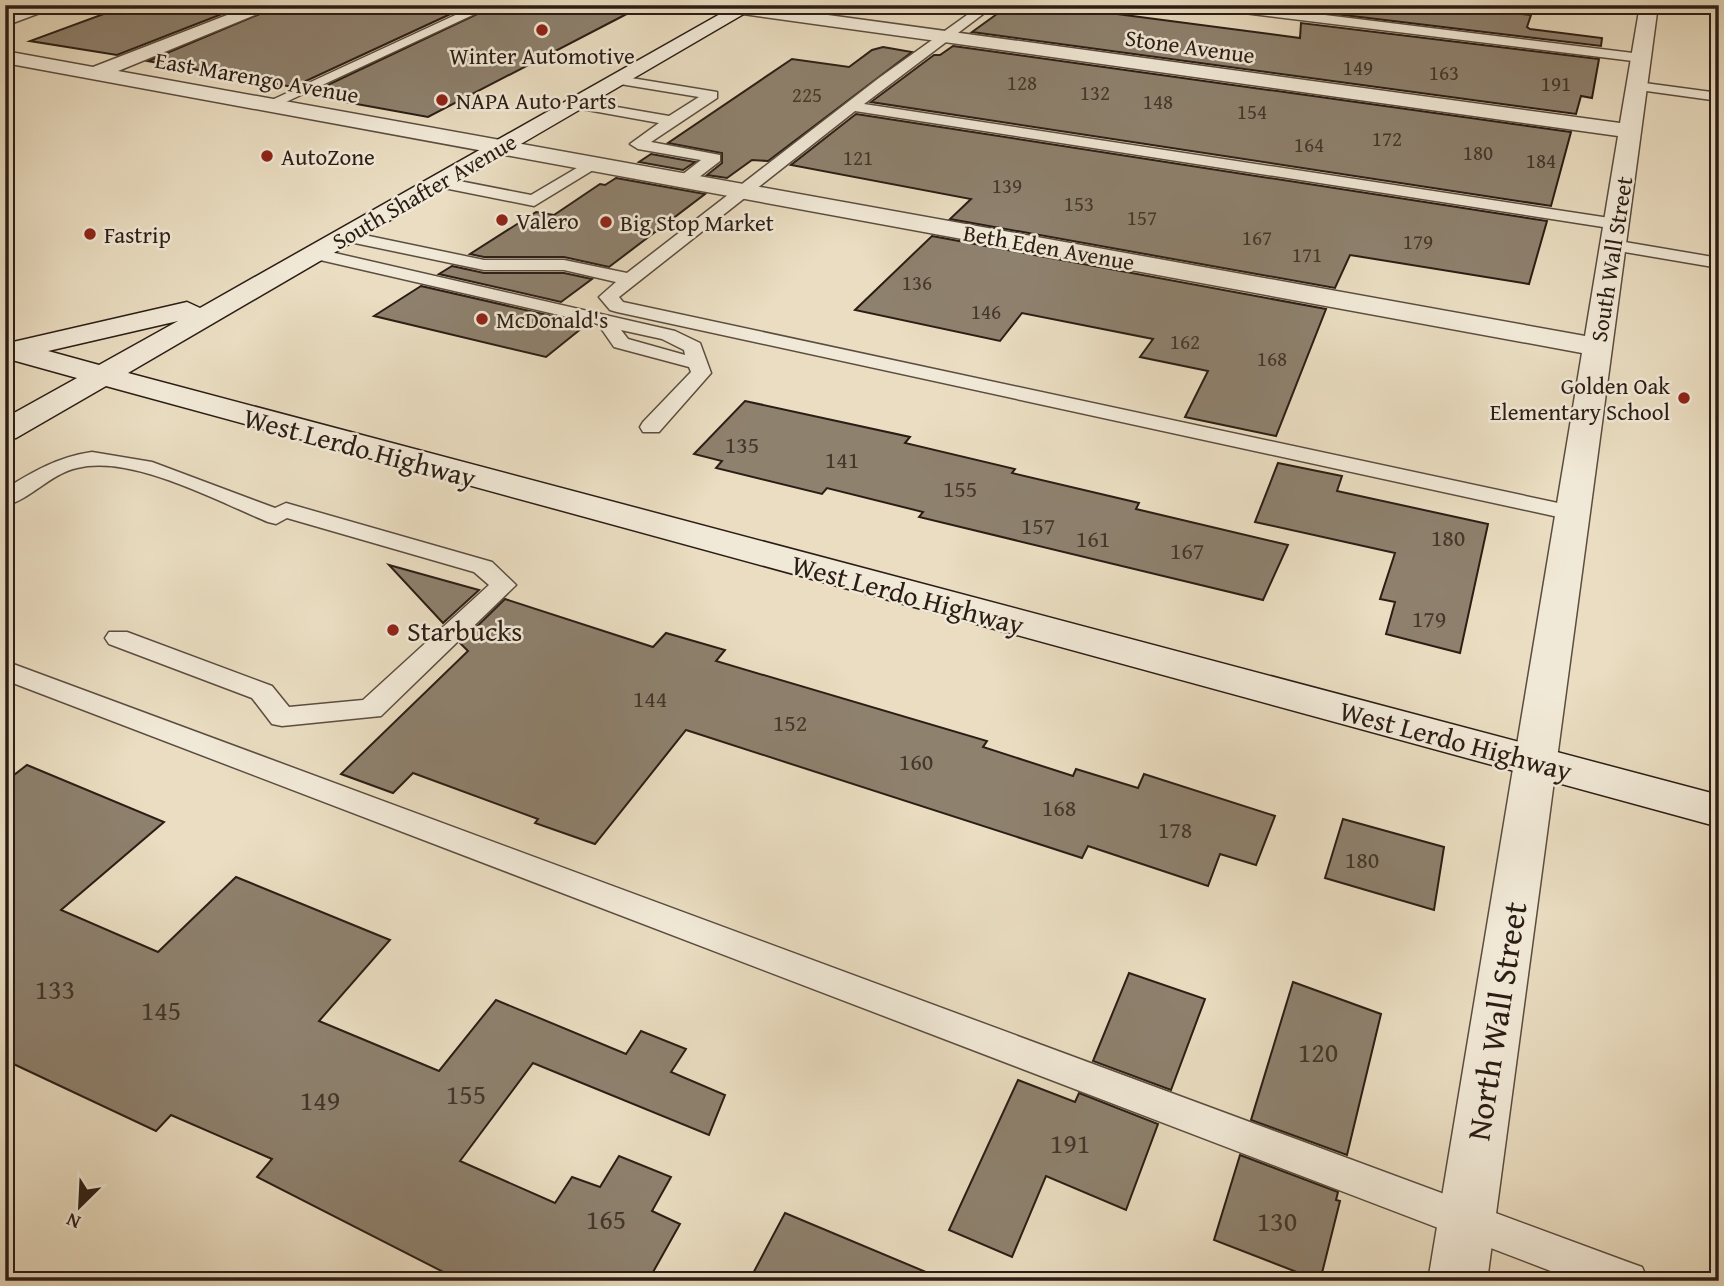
<svg xmlns="http://www.w3.org/2000/svg" width="1724" height="1286" viewBox="0 0 1724 1286" font-family="'Gentium Book Plus',serif">
<style>
.building{fill:#8e816e;stroke:#2b1d15;stroke-width:2}
.lines{fill:none;stroke-linecap:round;stroke-linejoin:round}
.service-casing{stroke:#5b4d40;stroke-width:3}
.minor-casing{stroke:#5b4d40;stroke-width:3}
.secondary-casing{stroke:#2b1d15;stroke-width:3}
.service{fill:#f1e9d7;fill-rule:evenodd}
.minor{fill:#f1e9d7;fill-rule:evenodd}
.secondary{fill:#f1e9d7;fill-rule:evenodd}
.poi-dot{fill:#8f2418;stroke:#f1e9d7;stroke-width:2.5}
.labels{text-anchor:middle;dominant-baseline:central;stroke-width:5;stroke-linejoin:round;paint-order:stroke}
.far-number-label{font-size:21px;fill:#44362b}
.far-street-label{font-size:23px;fill:#2b1d15;stroke:#f1e9d7}
.far-poi-label{font-size:23px;fill:#2b1d15;stroke:#f1e9d7;text-anchor:start}
.number-label{font-size:24px;fill:#44362b}
.street-label{font-size:28px;fill:#2b1d15;stroke:#f1e9d7}
.poi-label{font-size:28px;fill:#2b1d15;stroke:#f1e9d7;text-anchor:start}
.near-number-label{font-size:28px;fill:#44362b}
.near-street-label{font-size:33px;fill:#2b1d15;stroke:#f1e9d7}
</style>
<rect width="100%" height="100%" fill="#eaddc1"/>
<filter id="stains"><feTurbulence type="fractalNoise" baseFrequency=".00286" numOctaves="4"/><feColorMatrix values="0 0 0 0 .2 0 0 0 0 .09 0 0 0 0 .02 0 0 0 .5 -.17"/></filter>
<radialGradient id="worn" r=".72"><stop offset=".6" stop-color="#630" stop-opacity="0"/><stop offset="1" stop-color="#630" stop-opacity=".3"/></radialGradient>
<!-- building -->
<g class="building">
<polygon points="128,5 245,5 117,55 30,41"/>
<polygon points="281,5 470,5 293,87 148,61"/>
<polygon points="496,5 644,5 428,117 340,101 347,97 315,91"/>
<polygon points="1048,5 1300,38 1301,23 1599,59 1592,98 1581,96 1576,114 972,32 1008,6 1041,10"/>
<polygon points="1302,5 1493,5 1490,10 1531,15 1527,27 1530,29 1602,38 1601,46 1302,10"/>
<polygon points="953,46 1571,132 1551,206 871,102 934,55 940,55"/>
<polygon points="883,47 912,52 768,161 752,160 727,178 707,175 722,163 722,153 668,143 792,59 849,67 872,50"/>
<polygon points="856,114 1547,221 1529,284 1350,255 1335,288 950,219 971,199 791,165"/>
<polygon points="651,154 695,162 683,170 639,162"/>
<polygon points="616,178 705,194 609,267 564,257 484,257 470,254 536,212 554,215 600,184 605,185"/>
<polygon points="932,236 1326,309 1276,436 1185,417 1208,371 1140,357 1153,339 1022,313 1000,341 855,310"/>
<polygon points="452,266 484,273 564,273 592,279 561,302 439,274"/>
<polygon points="421,286 587,324 546,357 374,316"/>
<polygon points="745,401 910,437 905,443 1015,469 1012,473 1139,503 1136,509 1288,545 1263,600 919,517 923,512 827,488 822,494 716,468 722,461 694,454"/>
<polygon points="1278,463 1342,476 1337,491 1488,524 1460,653 1386,634 1395,602 1380,599 1395,553 1255,522"/>
<polygon points="389,565 468,587 479,590 443,623"/>
<polygon points="505,599 653,647 666,633 725,650 716,661 987,741 983,747 1073,776 1076,769 1138,788 1144,774 1275,816 1256,865 1220,854 1208,886 1088,846 1082,858 686,730 595,844 535,823 538,819 413,773 393,793 341,774 468,651 460,643"/>
<polygon points="27,765 164,822 61,910 158,952 236,877 390,940 319,1021 439,1071 496,1000 626,1054 641,1031 686,1049 671,1072 725,1095 709,1135 533,1063 460,1161 555,1203 572,1177 600,1187 619,1156 671,1177 652,1211 680,1224 648,1281 461,1281 257,1177 272,1159 171,1115 156,1131 5,1060 5,782"/>
<polygon points="1343,819 1444,847 1434,910 1325,878"/>
<polygon points="1129,973 1205,999 1171,1090 1093,1061"/>
<polygon points="1293,982 1381,1014 1347,1155 1251,1120"/>
<polygon points="1018,1080 1075,1102 1079,1093 1158,1124 1126,1210 1046,1176 1012,1257 949,1230"/>
<polygon points="1240,1155 1338,1192 1336,1200 1340,1201 1320,1281 1214,1240"/>
<polygon points="785,1213 945,1280 944,1281 749,1281"/>
</g>
<g class="lines">
<defs>
<g id="service">
<polygon points="42,5 61,5 5,26 5,18"/>
<polygon points="477,5 494,5 273,108 268,109 261,105"/>
<polygon points="981,5 995,5 864,104 1616,219 1625,224 1616,229 855,111 619,297 623,302 1572,506 1580,508 1584,513 1580,518 1572,520 617,312 610,310 599,297 616,282 564,270 484,270 345,241 336,236 345,231 484,260 564,260 627,273 879,78"/>
<polygon points="1206,5 1244,5 1641,54 1648,58 1641,62 1212,9"/>
<polygon points="619,76 717,92 717,98 651,142 720,155 720,161 690,184 678,184 678,178 701,160 638,149 630,144 659,123 576,108 569,104 576,100 669,116 699,97 614,83 612,80"/>
<polygon points="1637,82 1719,93 1719,101 1632,89 1630,86"/>
<polygon points="592,159 600,164 598,167 534,206 439,187 431,182 439,177 531,195"/>
<polygon points="1613,240 1719,258 1719,268 1607,249 1604,245 1607,241"/>
<path d="M313,248l362,83 25,12 11,30 -52,59h-16l-3,-5 3,-5 48,-50 -2,-5 -75,-20 -16,-23 -291,-67 -3,-4zM621,330l41,9 22,11 1,5 -57,-16z"/>
<path d="M92,452l60,10 123,46 11,-5 206,59 24,23 -135,131 -99,10 -10,-2 -20,-26 -143,-54 -4,-6 4,-6h18l145,54 17,21 74,-7 126,-115 -15,-13 -187,-54 -11,6 -8,-2c-51,-21 -137,-68 -191,-54 -27,6 -46,31 -72,38v-17c29,-18 53,-32 87,-37z"/>
<polygon points="5,661 1628,1262 1642,1267 1648,1281 1577,1281 5,680"/>
</g>
<polygon id="minor" points="253,5 279,5 118,71 1585,336 1618,136 743,14 734,9 737,5 755,5 1620,123 1640,5 1658,5 1487,1281 1428,1281 1582,353 5,63 5,51 93,67"/>
<path id="secondary" d="M736,5h23l-631,368 1591,422v32l-1613,-441 -90,52 -11,2v-22l72,-40 -72,-20v-18l8,2 174,-40 13,6zM178,321l-79,44 -51,-14z"/>
</defs>
<!-- service casing -->
<use href="#service" class="service-casing"/>
<!-- minor casing -->
<use href="#minor" class="minor-casing"/>
<!-- secondary casing -->
<use href="#secondary" class="secondary-casing"/>
<!-- service -->
<use href="#service" class="service"/>
<!-- minor -->
<use href="#minor" class="minor"/>
<!-- secondary -->
<use href="#secondary" class="secondary"/>
</g>
<!-- markers -->
<g class="poi-dot">
<circle cx="542" cy="30" r="7"/>
<circle cx="442" cy="100" r="7"/>
<circle cx="267" cy="156" r="7"/>
<circle cx="502" cy="220" r="7"/>
<circle cx="606" cy="222" r="7"/>
<circle cx="90" cy="234" r="7"/>
<circle cx="482" cy="319" r="7"/>
<circle cx="1684" cy="398" r="7"/>
<circle cx="393" cy="630" r="7"/>
</g>
<g class="labels">
<!-- far-number labels -->
<g class="far-number-label">
<text x="1358" y="67">149</text>
<text x="1444" y="72">163</text>
<text x="1022" y="82">128</text>
<text x="1556" y="83">191</text>
<text x="1095" y="92">132</text>
<text x="807" y="94">225</text>
<text x="1158" y="101">148</text>
<text x="1252" y="111">154</text>
<text x="1387" y="138">172</text>
<text x="1309" y="144">164</text>
<text x="1478" y="152">180</text>
<text x="858" y="157">121</text>
<text x="1541" y="160">184</text>
<text x="1007" y="185">139</text>
<text x="1079" y="203">153</text>
<text x="1142" y="217">157</text>
<text x="1257" y="237">167</text>
<text x="1418" y="241">179</text>
<text x="1307" y="254">171</text>
<text x="917" y="282">136</text>
<text x="986" y="311">146</text>
<text x="1185" y="341">162</text>
<text x="1272" y="358">168</text>
</g>
<!-- far-street labels -->
<g class="far-street-label">
<text transform="translate(1190 46) rotate(8)">Stone Avenue</text>
<text transform="translate(257 77) rotate(10)">East Marengo Avenue</text>
<text transform="translate(424 191) rotate(-30)">South Shafter Avenue</text>
<text transform="translate(1049 247) rotate(10)">Beth Eden Avenue</text>
<text transform="translate(1611 259) rotate(-81)">South Wall Street</text>
</g>
<!-- far-poi labels -->
<g class="far-poi-label">
<text x="542" y="55" text-anchor="middle">Winter Automotive</text>
<text x="456" y="100">NAPA Auto Parts</text>
<text x="281" y="156">AutoZone</text>
<text x="516" y="220">Valero</text>
<text x="620" y="222">Big Stop Market</text>
<text x="104" y="234">Fastrip</text>
<text x="496" y="319">McDonald's</text>
<text x="1670" y="385" text-anchor="end">Golden Oak<tspan x="1670" dy="26">Elementary School</tspan></text>
</g>
<!-- number labels -->
<g class="number-label">
<text x="742" y="444">135</text>
<text x="842" y="459">141</text>
<text x="960" y="488">155</text>
<text x="1038" y="525">157</text>
<text x="1448" y="537">180</text>
<text x="1093" y="538">161</text>
<text x="1187" y="550">167</text>
<text x="1429" y="618">179</text>
<text x="650" y="698">144</text>
<text x="790" y="722">152</text>
<text x="916" y="761">160</text>
<text x="1059" y="807">168</text>
<text x="1175" y="829">178</text>
<text x="1362" y="859">180</text>
</g>
<!-- street labels -->
<g class="street-label">
<text transform="translate(360 447) rotate(15)">West Lerdo Highway</text>
<text transform="translate(908 594) rotate(15)">West Lerdo Highway</text>
<text transform="translate(1456 740) rotate(15)">West Lerdo Highway</text>
</g>
<!-- poi labels -->
<g class="poi-label">
<text x="407" y="630">Starbucks</text>
</g>
<!-- near-number labels -->
<g class="near-number-label">
<text x="55" y="988">133</text>
<text x="161" y="1009">145</text>
<text x="1318" y="1051">120</text>
<text x="466" y="1093">155</text>
<text x="320" y="1099">149</text>
<text x="1070" y="1142">191</text>
<text x="606" y="1218">165</text>
<text x="1277" y="1220">130</text>
</g>
<!-- near-street labels -->
<g class="near-street-label">
<text transform="translate(1496 1021) rotate(-81)">North Wall Street</text>
</g>
</g>
<!-- margin -->
<rect width="1724" height="1286" fill="none" stroke="#eaddc1" stroke-width="28"/>
<rect x="7" y="7" width="1710" height="1272" fill="none" stroke="#2b1d15" stroke-width="3.5"/>
<rect x="14" y="14" width="1696" height="1258" fill="none" stroke="#2b1d15" stroke-width="2"/>
<!-- north arrow -->
<g transform="translate(80 1206) rotate(204)" stroke="#f1e9d7" stroke-width="5" paint-order="stroke">
<path d="M0-5L12 26L0 18L-12 26Z" fill="#2b1d15"/>
<text y="-10" font-size="19" font-weight="bold" text-anchor="middle" fill="#2b1d15">N</text>
</g>
<rect width="100%" height="100%" filter="url(#stains)"/>
<rect width="100%" height="100%" fill="url(#worn)"/>
</svg>
